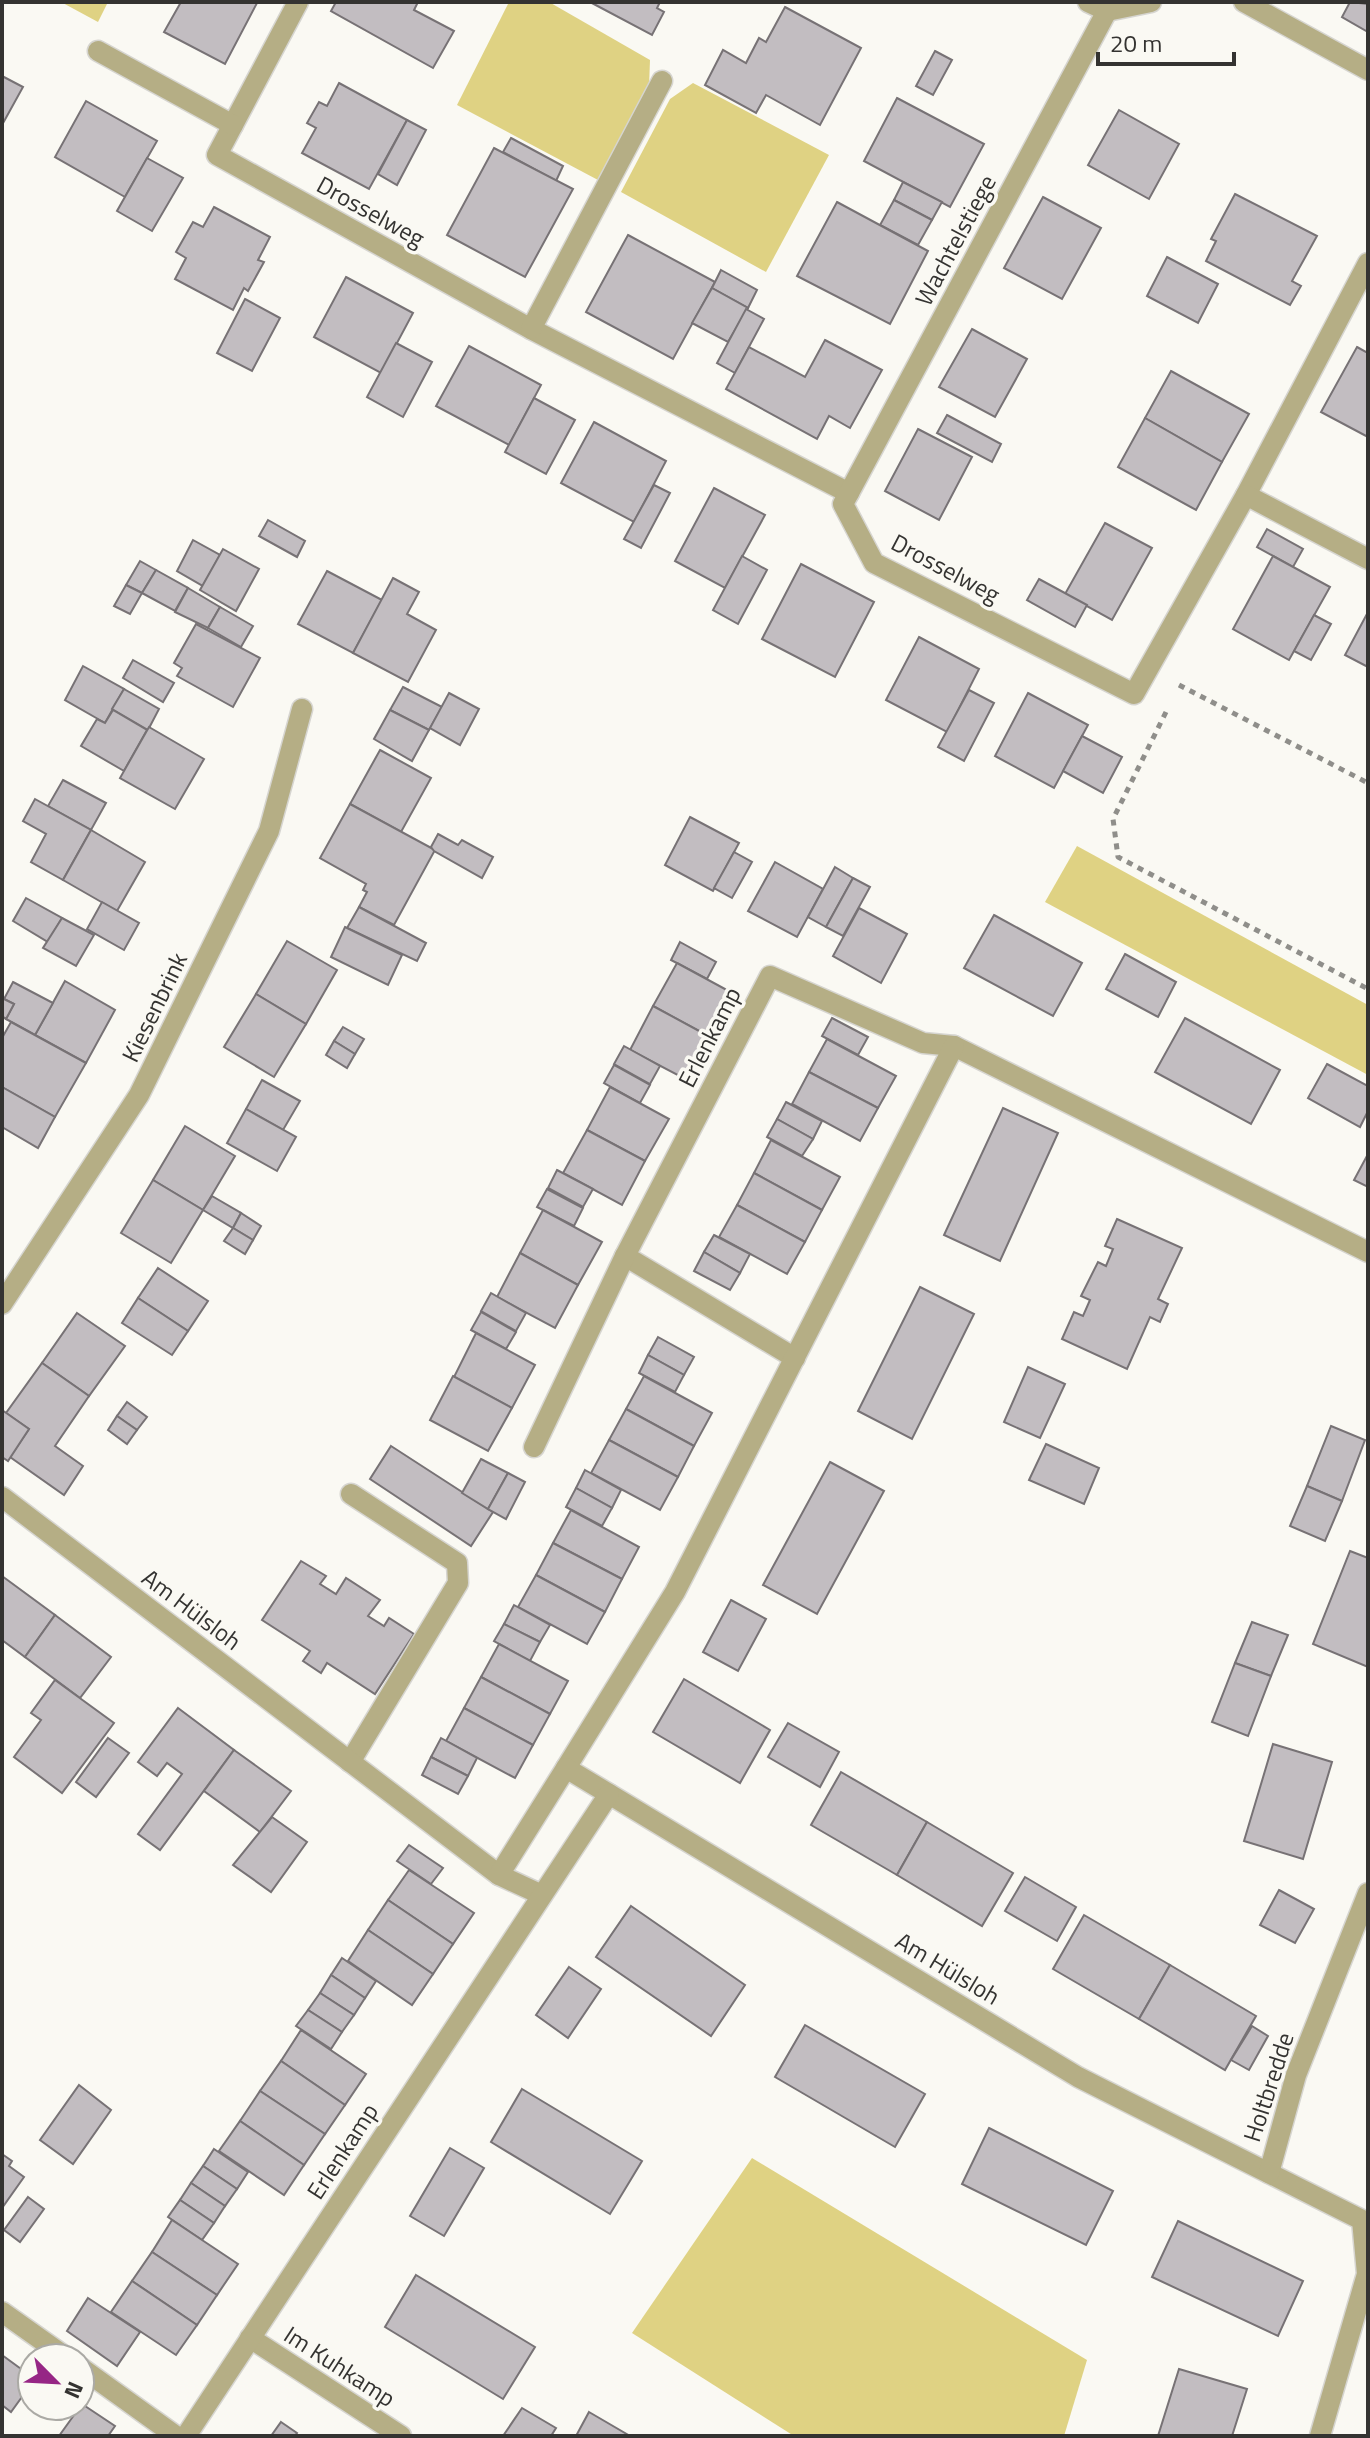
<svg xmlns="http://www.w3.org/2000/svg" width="1370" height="2438" viewBox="0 0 1370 2438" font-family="'Titillium Web',sans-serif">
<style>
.green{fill:#dfd283}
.building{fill:#c2bdc1;stroke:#777275;stroke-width:2}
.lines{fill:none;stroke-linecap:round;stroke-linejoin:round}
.service-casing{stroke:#d6d5d0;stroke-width:23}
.minor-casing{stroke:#d6d5d0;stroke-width:23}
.path{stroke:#8f8e8a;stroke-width:5;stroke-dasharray:6 6;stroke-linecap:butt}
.service{stroke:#b5ae85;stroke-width:20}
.minor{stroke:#b5ae85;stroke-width:20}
.labels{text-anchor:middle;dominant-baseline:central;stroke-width:7;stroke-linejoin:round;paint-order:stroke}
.street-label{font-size:24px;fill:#343331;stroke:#faf9f3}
</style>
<rect width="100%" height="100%" fill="#faf9f3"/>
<!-- green -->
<g class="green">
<polygon points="61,2 108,2 98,22"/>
<polygon points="509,2 549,2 650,60 649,87 598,180 457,105"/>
<polygon points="693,83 829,155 766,272 621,192 670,99"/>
<polygon points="1077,846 1368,1005 1368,1075 1045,902"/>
<polygon points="752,2158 1087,2360 1064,2436 794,2436 632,2333"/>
</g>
<!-- building -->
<g class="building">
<polygon points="181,2 255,2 257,3 225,64 164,32"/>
<polygon points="336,2 418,2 414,10 454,31 433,68 331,11"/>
<polygon points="590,2 660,2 657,8 664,12 652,35"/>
<polygon points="1350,2 1368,4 1368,32 1342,17"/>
<polygon points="785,7 861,48 820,125 766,95 756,113 705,85 723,50 746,63 759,38 766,42"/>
<polygon points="935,51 952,60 933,95 916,86"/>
<polygon points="2,76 23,87 2,125"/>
<polygon points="339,83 407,120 369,189 302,153 316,128 307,123 319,102 327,106"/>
<polygon points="897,98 984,144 950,207 864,161"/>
<polygon points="86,101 157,141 125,197 55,157"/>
<polygon points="1119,110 1179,144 1149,199 1088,165"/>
<polygon points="407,120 426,130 397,185 378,174"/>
<polygon points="511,138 563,166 556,181 503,152"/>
<polygon points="494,148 573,189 525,277 447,235"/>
<polygon points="147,158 183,178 152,231 117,211"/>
<polygon points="903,182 942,202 932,220 894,200"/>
<polygon points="1235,194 1317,236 1292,281 1301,286 1290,305 1206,261 1216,241 1211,239"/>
<polygon points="1043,197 1101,228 1062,299 1004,268"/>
<polygon points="894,200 932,220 918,245 880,225"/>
<polygon points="837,202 928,251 890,324 797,276"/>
<polygon points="214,207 270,237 258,260 264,262 248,291 244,288 233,310 175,279 186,258 176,252 193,222 203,227"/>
<polygon points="628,235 715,282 673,359 586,312"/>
<polygon points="1167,257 1218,284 1198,323 1147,296"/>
<polygon points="721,270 757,290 748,308 712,288"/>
<polygon points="346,277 413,313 381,373 314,337"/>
<polygon points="712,288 748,308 728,342 692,323"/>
<polygon points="245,299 280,318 252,371 217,353"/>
<polygon points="746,309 764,319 735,373 717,363"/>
<polygon points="972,329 1027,359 995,417 939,387"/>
<polygon points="825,340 882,370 850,428 829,416 817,439 726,389 749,347 805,377"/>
<polygon points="396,343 432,362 403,417 367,397"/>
<polygon points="469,346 541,385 509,445 436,406"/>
<polygon points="1357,347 1368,353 1368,437 1321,412"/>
<polygon points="1171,371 1249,414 1222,462 1145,418"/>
<polygon points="534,398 575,420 546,474 505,452"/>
<polygon points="947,415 1001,444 992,462 937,433"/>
<polygon points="1145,418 1222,462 1196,510 1118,467"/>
<polygon points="594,422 666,461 634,522 561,483"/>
<polygon points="918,429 972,457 939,520 885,491"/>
<polygon points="654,485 670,493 641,548 624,539"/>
<polygon points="714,488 765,515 725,588 675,561"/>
<polygon points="268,520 305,541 297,557 259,536"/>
<polygon points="1105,523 1152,548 1112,620 1065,594"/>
<polygon points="1267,529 1303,549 1293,567 1257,547"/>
<polygon points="193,540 220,555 203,586 177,571"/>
<polygon points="223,549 259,569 236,611 200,590"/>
<polygon points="742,556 767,570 738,624 713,610"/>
<polygon points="1273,556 1330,587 1289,660 1233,629"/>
<polygon points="140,561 156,570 142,593 126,585"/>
<polygon points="801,564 874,602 835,677 762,639"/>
<polygon points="156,570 188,588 175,611 142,593"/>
<polygon points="327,571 382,600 353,653 298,624"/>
<polygon points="393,578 419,592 407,614 436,630 408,682 353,653"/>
<polygon points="1039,579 1087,605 1075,627 1027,600"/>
<polygon points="126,585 142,593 130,614 114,606"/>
<polygon points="188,588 220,607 208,628 175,612"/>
<polygon points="220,607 253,626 241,647 208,628"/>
<polygon points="1368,612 1368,667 1345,655"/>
<polygon points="1314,615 1331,624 1311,660 1294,651"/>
<polygon points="196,624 260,658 233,707 177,676 182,668 174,663"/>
<polygon points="919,637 979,669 947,732 886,700"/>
<polygon points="133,660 174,683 163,702 123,678"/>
<polygon points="83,666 124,689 105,723 65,700"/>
<polygon points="403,687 442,707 429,730 390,710"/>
<polygon points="124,689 159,709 148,730 112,709"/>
<polygon points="969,690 994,703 964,761 938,747"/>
<polygon points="449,693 479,709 460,745 430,728"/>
<polygon points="1028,693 1088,725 1054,788 995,756"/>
<polygon points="113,710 147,730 124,771 81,746 97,719 105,723"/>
<polygon points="390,710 429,730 412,761 374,739"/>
<polygon points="149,727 204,759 175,809 120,778"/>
<polygon points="1082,736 1122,757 1103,793 1063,771"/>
<polygon points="380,750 431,778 401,832 350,804"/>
<polygon points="63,780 106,803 91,830 48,806"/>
<polygon points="35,799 91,830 63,880 31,862 46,834 23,821"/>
<polygon points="350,804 435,850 394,925 359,907 367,892 363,890 366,884 320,858"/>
<polygon points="690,817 739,843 713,891 665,865"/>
<polygon points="91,830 145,862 117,911 63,880"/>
<polygon points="438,834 458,845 462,840 493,857 482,878 434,851 431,847"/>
<polygon points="734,852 752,862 732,898 714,888"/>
<polygon points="775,862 823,889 797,937 748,911"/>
<polygon points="835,867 853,878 826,927 808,917"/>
<polygon points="853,878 870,887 843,936 826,927"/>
<polygon points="26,898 62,918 48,942 13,921"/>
<polygon points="102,902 139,923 124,950 87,929"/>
<polygon points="359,907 426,943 417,961 347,928"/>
<polygon points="859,908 907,934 881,983 833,956"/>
<polygon points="994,915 1082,963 1053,1016 964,968"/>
<polygon points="62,918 94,935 76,966 43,948"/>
<polygon points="345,927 402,955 388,985 331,957"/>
<polygon points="287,941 337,970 306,1024 256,994"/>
<polygon points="680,942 716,962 707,979 671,960"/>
<polygon points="1125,954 1176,982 1158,1017 1106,989"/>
<polygon points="677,963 736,995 712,1038 653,1006"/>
<polygon points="65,981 115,1010 86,1063 35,1035"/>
<polygon points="13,982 53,1003 35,1035 6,1019 14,1004 4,999"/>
<polygon points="256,994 306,1024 274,1077 224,1047"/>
<polygon points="2,998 14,1004 6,1019 2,1016"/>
<polygon points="653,1006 712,1038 689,1081 630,1050"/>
<polygon points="832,1018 868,1037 858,1055 822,1036"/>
<polygon points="1185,1018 1280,1070 1251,1124 1155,1072"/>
<polygon points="11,1022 86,1063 55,1117 2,1087 2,1038"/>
<polygon points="343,1027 364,1039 355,1054 334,1041"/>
<polygon points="827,1039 896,1076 878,1108 809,1072"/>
<polygon points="334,1041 355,1054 347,1068 326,1055"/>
<polygon points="624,1046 660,1066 650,1084 614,1064"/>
<polygon points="1327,1064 1368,1086 1368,1111 1360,1127 1308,1098"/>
<polygon points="614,1065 650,1085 640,1103 604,1083"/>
<polygon points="809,1072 878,1108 860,1141 792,1104"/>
<polygon points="262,1080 300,1101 283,1130 246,1109"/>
<polygon points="2,1087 55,1117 38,1148 2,1127"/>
<polygon points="610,1087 669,1119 645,1161 587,1130"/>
<polygon points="786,1102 822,1121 813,1139 777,1119"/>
<polygon points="1003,1108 1058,1133 1000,1261 944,1235"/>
<polygon points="246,1109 296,1137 277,1171 227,1143"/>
<polygon points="777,1119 813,1139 802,1156 767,1137"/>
<polygon points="185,1126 235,1156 203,1210 153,1180"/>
<polygon points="587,1130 645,1161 622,1205 563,1173"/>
<polygon points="771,1140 840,1177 822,1210 754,1173"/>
<polygon points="1368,1154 1368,1187 1354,1180"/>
<polygon points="557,1170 593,1189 583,1207 548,1188"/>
<polygon points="754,1173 822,1210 805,1242 737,1205"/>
<polygon points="153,1180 203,1210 171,1263 121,1233"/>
<polygon points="547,1189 583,1208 574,1226 537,1207"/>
<polygon points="212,1196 241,1213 233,1228 203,1210"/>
<polygon points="737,1205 805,1242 787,1274 719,1237"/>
<polygon points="543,1210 602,1242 578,1285 520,1253"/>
<polygon points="241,1213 261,1226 253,1240 233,1228"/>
<polygon points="1117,1219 1182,1248 1158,1299 1168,1304 1160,1322 1150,1317 1127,1369 1062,1339 1074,1312 1083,1316 1090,1300 1081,1296 1098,1262 1106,1266 1113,1249 1105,1246"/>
<polygon points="233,1228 253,1240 245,1254 224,1241"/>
<polygon points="714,1235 750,1254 740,1273 704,1252"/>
<polygon points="704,1252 740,1273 730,1290 694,1271"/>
<polygon points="520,1253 578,1285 555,1328 497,1297"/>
<polygon points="158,1268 208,1301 188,1331 138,1298"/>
<polygon points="920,1287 974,1314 912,1439 858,1411"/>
<polygon points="491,1293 526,1313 516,1331 481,1311"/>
<polygon points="138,1298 188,1331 172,1355 122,1323"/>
<polygon points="481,1312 516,1332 506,1349 471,1330"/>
<polygon points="77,1313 125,1346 89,1396 42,1363"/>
<polygon points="476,1333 535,1365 512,1408 454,1377"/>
<polygon points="658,1337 694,1357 684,1375 648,1355"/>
<polygon points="648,1355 684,1375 675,1392 639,1373"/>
<polygon points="42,1363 89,1396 55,1446 83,1466 64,1495 10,1457 29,1429 6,1413"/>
<polygon points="1028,1367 1065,1384 1040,1438 1004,1422"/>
<polygon points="453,1376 512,1408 488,1451 430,1420"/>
<polygon points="644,1376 712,1413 694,1446 626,1409"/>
<polygon points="127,1402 147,1417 137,1430 117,1416"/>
<polygon points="626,1409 694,1446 678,1477 609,1440"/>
<polygon points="2,1410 29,1429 8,1461 2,1457"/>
<polygon points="117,1416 137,1430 127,1444 108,1430"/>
<polygon points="1331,1426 1365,1440 1342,1501 1307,1486"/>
<polygon points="609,1440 678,1477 660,1510 591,1473"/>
<polygon points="1046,1444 1099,1468 1084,1504 1029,1480"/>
<polygon points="391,1446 493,1512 471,1546 370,1479"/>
<polygon points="481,1459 508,1473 488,1509 462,1493"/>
<polygon points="830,1462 884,1491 817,1614 763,1585"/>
<polygon points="585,1470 621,1490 612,1508 576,1488"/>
<polygon points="508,1473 525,1482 506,1519 488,1509"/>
<polygon points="1307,1486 1342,1501 1325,1541 1290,1526"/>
<polygon points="576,1488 612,1508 602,1526 566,1507"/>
<polygon points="571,1510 639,1547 622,1579 553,1543"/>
<polygon points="553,1543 622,1579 605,1612 536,1575"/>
<polygon points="1350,1551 1368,1558 1368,1667 1313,1644"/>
<polygon points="301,1561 326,1576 320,1584 336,1594 346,1578 380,1600 368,1616 384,1626 389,1618 414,1634 375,1694 327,1663 321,1673 303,1661 310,1651 262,1620"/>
<polygon points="536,1575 605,1612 587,1644 518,1607"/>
<polygon points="2,1576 55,1615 25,1657 2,1640"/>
<polygon points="731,1600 766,1619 738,1671 703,1652"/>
<polygon points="514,1605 550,1625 540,1642 504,1624"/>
<polygon points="55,1615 111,1657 80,1698 25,1657"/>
<polygon points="1252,1622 1288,1635 1271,1676 1235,1663"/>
<polygon points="504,1624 540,1642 530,1661 494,1641"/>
<polygon points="499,1644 568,1681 550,1714 481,1677"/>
<polygon points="1235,1663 1271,1676 1248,1736 1212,1722"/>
<polygon points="481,1677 550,1714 533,1745 464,1708"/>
<polygon points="684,1679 770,1730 740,1783 653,1732"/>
<polygon points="55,1680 114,1723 62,1793 14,1757 41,1720 31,1713"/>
<polygon points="178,1708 234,1750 160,1850 138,1834 182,1774 167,1763 157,1776 138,1762"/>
<polygon points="464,1708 533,1745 515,1778 446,1741"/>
<polygon points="788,1723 839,1752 820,1787 768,1757"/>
<polygon points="108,1738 129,1753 96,1797 76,1782"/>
<polygon points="441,1738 477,1758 468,1776 431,1757"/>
<polygon points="1273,1744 1332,1762 1303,1859 1244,1841"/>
<polygon points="234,1750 291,1791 260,1832 204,1791"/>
<polygon points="431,1757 468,1776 458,1794 422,1775"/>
<polygon points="841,1772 927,1822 897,1875 811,1825"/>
<polygon points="272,1817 307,1842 271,1892 233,1865"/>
<polygon points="927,1822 1013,1873 982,1926 897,1875"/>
<polygon points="409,1845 443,1868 431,1884 397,1861"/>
<polygon points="409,1870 474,1913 453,1944 388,1900"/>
<polygon points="1025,1877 1076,1907 1057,1941 1005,1911"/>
<polygon points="1279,1890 1314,1909 1295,1943 1260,1925"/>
<polygon points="388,1900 453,1944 433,1974 368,1930"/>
<polygon points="631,1906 745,1985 711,2036 596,1957"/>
<polygon points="1084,1915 1170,1965 1139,2019 1053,1969"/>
<polygon points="368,1930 433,1974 412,2005 348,1961"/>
<polygon points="342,1958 376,1981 365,1998 331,1975"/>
<polygon points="1170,1965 1256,2016 1225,2070 1139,2019"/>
<polygon points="569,1967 601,1989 568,2038 536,2015"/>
<polygon points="331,1975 365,1998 354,2015 320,1993"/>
<polygon points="320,1993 354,2015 342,2032 308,2010"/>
<polygon points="308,2010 342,2032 331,2049 296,2026"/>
<polygon points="805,2025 925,2094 895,2147 775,2077"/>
<polygon points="1252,2026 1268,2036 1249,2070 1231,2060"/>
<polygon points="301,2030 366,2074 345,2105 281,2061"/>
<polygon points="281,2061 345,2105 325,2134 260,2091"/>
<polygon points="79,2085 111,2110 73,2164 40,2140"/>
<polygon points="522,2089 642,2161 610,2214 491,2142"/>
<polygon points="260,2091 325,2134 304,2165 240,2121"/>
<polygon points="240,2121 304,2165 284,2195 219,2151"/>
<polygon points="989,2128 1113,2191 1086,2245 962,2184"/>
<polygon points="450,2148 484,2168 444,2236 410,2216"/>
<polygon points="214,2149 248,2172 237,2189 203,2166"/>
<polygon points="2,2154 12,2161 9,2166 24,2177 2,2208"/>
<polygon points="203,2166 237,2189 225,2206 191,2183"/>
<polygon points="191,2183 225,2206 214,2223 180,2200"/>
<polygon points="28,2197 44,2209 20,2242 4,2230"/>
<polygon points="180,2200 214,2223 202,2240 168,2217"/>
<polygon points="172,2220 238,2264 217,2295 152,2252"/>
<polygon points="1178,2221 1303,2281 1278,2336 1152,2277"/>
<polygon points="152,2252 217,2295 197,2325 132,2281"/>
<polygon points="416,2275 535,2347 503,2399 385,2327"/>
<polygon points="132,2281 197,2325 176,2355 111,2312"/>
<polygon points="88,2298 140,2332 117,2366 67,2331"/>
<polygon points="2,2355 32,2377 32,2383 11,2412 2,2405"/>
<polygon points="1179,2369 1247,2389 1232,2436 1158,2436"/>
<polygon points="82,2404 115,2426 108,2436 59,2436"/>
<polygon points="522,2408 556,2428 551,2436 503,2436"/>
<polygon points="589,2412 630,2436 576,2436"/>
<polygon points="281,2422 297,2433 295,2436 271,2436"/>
</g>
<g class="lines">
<defs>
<polyline id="service" points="350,1762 458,1583 457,1563 351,1494"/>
<g id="minor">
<polyline points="298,2 217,155 531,329 849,493"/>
<polyline points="1088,2 1107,11 1151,2"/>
<polyline points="1244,2 1368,70"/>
<polyline points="1107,11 843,504 874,563 1134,694 1246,495 1368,263"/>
<polyline points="98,51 233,125"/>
<polyline points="531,329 662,81"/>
<polyline points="1246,495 1368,559"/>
<polyline points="625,1256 795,1358"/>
<polyline points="2,1304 139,1095 269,831 302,709"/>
<polyline points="534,1447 625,1256 770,976 923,1043 954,1046 1368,1252"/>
<polyline points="2,1497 499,1875"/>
<polyline points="566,1768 675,1592 954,1046"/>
<polyline points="542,1895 499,1875 566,1768 1078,2077 1362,2220 1367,2274 1320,2436"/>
<polyline points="1269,2173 1296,2075 1368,1893"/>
<polyline points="2,2312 67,2358"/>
<polyline points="250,2338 401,2436"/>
<polyline points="80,2367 176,2436"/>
<polyline points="186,2436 609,1794"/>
</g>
</defs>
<!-- service casing -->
<use href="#service" class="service-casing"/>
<!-- minor casing -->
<use href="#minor" class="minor-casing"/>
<!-- path -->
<g class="path">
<polyline points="1179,685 1368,783"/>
<polyline points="1166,712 1113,819 1118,857 1368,989"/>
</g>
<!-- service -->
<use href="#service" class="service"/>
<!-- minor -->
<use href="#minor" class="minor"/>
</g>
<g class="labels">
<!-- street labels -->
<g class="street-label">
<text transform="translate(371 211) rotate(29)">Drosselweg</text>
<text transform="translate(955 240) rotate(-62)">Wachtelstiege</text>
<text transform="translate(946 568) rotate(28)">Drosselweg</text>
<text transform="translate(154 1007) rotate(-64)">Kiesenbrink</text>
<text transform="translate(709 1037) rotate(-63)">Erlenkamp</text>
<text transform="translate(192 1609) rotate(37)">Am Hülsloh</text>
<text transform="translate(948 1968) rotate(31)">Am Hülsloh</text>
<text transform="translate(1268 2087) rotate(-72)">Holtbredde</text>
<text transform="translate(342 2151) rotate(-57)">Erlenkamp</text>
<text transform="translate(340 2366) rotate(33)">Im Kuhkamp</text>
</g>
</g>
<!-- border -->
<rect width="1370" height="2438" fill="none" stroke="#343331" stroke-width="8"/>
<!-- north arrow -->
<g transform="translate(56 2382) rotate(114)"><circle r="38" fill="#faf9f3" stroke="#abaaa5" stroke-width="2"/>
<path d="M0-6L14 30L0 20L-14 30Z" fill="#962685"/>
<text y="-12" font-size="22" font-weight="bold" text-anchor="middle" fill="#343331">N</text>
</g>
<!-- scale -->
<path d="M1098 52v12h136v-12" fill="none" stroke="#343331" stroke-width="4"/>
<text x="1110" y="52" font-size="24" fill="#343331" stroke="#faf9f3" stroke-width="6" paint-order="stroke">20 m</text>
</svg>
